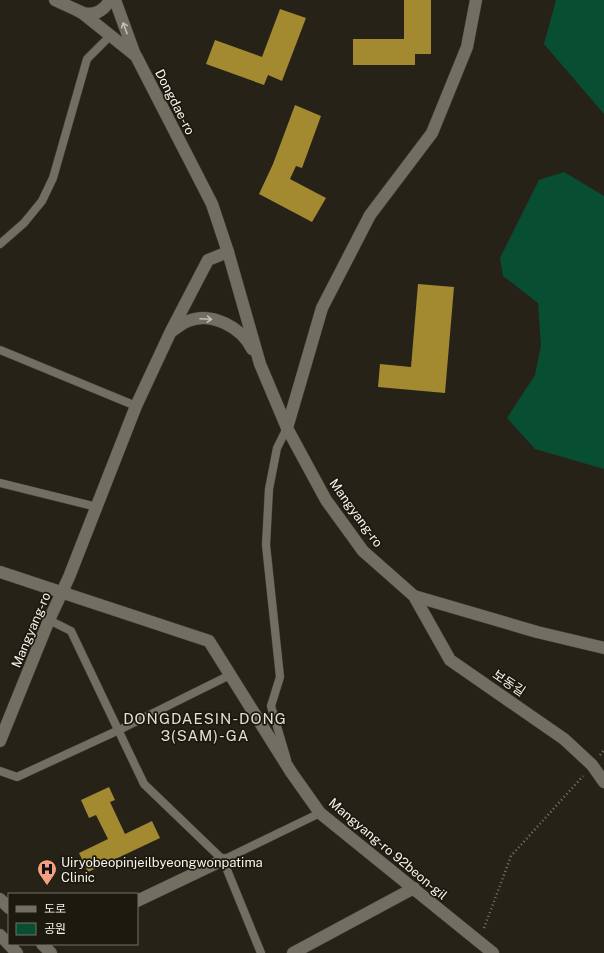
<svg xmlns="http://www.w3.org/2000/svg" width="604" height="953" viewBox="0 0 604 953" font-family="'Public Sans','Noto Sans KR',sans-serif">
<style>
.green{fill:#084e33}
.building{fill:#a3892f}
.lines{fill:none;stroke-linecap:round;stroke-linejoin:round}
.lane-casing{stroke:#423f37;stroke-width:9}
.street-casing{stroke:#423f37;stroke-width:13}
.secondary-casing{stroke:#423f37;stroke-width:13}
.path{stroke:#7d7a71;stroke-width:2.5;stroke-dasharray:1 3;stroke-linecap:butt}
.lane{stroke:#726e62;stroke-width:8}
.street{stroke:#726e62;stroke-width:12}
.secondary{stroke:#726e62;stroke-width:12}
.oneway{stroke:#c1beb5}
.labels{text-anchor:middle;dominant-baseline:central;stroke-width:3.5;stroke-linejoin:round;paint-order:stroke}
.street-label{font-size:13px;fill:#f6f4ed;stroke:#1c190f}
.poi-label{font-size:13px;fill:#f6f4ed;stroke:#1c190f;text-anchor:start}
.quarter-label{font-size:15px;letter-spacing:1px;fill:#e3dfd1;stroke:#1c190f}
</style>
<rect width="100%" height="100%" fill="#262218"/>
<!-- green -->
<g class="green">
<polygon points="556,0 604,0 604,114 544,44"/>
<polygon points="564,172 604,196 604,469 535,449 507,418 535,375 541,345 538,303 503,276 500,258 539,180"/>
</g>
<!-- building -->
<g class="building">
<polygon points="404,0 431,0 431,54 415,54 415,65 353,65 353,39 404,39"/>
<polygon points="280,9 306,18 282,81 268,75 264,85 206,64 215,40 262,57"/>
<polygon points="295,105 321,116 302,168 296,166 290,179 326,198 312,222 259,194 273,164"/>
<polygon points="418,284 454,287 445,393 378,387 380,364 411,367"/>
<polygon points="109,787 115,800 110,802 125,834 152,821 160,838 88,872 79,853 108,839 96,815 89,818 81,800"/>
</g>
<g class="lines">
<defs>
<g id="lane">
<polyline points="0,244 24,223 42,201 53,178 87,59 110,36"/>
<polyline points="0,350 136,406"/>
<polyline points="287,428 277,448 269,489 266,545 280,677 271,706 287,760"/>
<polyline points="0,483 97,507"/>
<polyline points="49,620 71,631 144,784 223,860 261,953"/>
<polyline points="0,771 17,777 119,730 230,675"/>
<polyline points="223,860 320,813"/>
</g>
<g id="street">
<polyline points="55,0 81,12 136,56 212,204 228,252"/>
<polyline points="115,0 135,55"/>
<path d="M80,12c13,5 23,0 30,-12"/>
<polyline points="287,428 322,308 370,215 432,133 467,47 476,0"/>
<polyline points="0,572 209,641 291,772 320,813 493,953"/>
<polyline points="414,596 450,660 564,739 592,765 604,782"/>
<polyline points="137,901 223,860"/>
<polyline points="293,953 414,888"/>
</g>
<g id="secondary">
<path d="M172,331c5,-3 10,-8 16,-10 24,-10 54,7 64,28"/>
<polyline points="0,741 49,620 69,577 136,406 171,331 208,260 228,252 260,364 287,428 326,500 363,551 414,596 537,632 604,648"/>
<polyline points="0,899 9,908"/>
<polyline points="0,935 17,953"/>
<polyline points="42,944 51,953"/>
</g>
</defs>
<!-- lane casing -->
<use href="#lane" class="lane-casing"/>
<!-- street casing -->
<use href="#street" class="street-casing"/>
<!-- secondary casing -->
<use href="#secondary" class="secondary-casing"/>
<!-- path -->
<g class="path">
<polyline points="600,755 604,750"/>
<polyline points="484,928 511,856 583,776"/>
</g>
<!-- lane -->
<use href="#lane" class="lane"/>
<!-- street -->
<use href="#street" class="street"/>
<!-- secondary -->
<use href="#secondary" class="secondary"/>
</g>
<!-- one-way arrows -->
<defs><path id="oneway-shaft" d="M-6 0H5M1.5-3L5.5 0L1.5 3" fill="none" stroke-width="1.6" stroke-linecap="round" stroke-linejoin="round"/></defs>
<g class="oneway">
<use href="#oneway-shaft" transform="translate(125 28) rotate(-110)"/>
<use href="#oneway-shaft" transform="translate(206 319) rotate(3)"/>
</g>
<!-- icons -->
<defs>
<symbol id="hospital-pin" viewBox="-11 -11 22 30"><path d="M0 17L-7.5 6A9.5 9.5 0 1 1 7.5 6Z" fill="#f2a07f" stroke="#1c190f"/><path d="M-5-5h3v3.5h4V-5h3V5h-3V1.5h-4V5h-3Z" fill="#111"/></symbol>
</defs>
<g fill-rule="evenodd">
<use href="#hospital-pin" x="36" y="858" width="22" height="30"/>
</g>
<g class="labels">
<!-- street labels -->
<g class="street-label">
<text transform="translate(175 102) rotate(63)">Dongdae-ro</text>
<text transform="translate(356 513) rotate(54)">Mangyang-ro</text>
<text transform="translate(31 630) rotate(-67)">Mangyang-ro</text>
<text transform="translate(509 683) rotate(34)">보동길</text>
<text transform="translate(388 849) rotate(40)">Mangyang-ro 92beon-gil</text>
</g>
<!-- poi labels -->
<g class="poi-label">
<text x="61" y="862">Uiryobeopinjeilbyeongwonpatima<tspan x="61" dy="15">Clinic</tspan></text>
</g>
<!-- quarter labels -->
<g class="quarter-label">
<text x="205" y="718">DONGDAESIN-DONG<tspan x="205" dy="17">3(SAM)-GA</tspan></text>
</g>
</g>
<!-- legend -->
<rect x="8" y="893" width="130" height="52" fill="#1c190f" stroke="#737168"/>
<rect x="16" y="906" width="20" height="6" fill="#726e62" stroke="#737168"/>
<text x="44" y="913" font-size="12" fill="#f6f4ed">도로</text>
<rect x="16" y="923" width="20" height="12" fill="#084e33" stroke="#737168"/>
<text x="44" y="933" font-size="12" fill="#f6f4ed">공원</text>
</svg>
